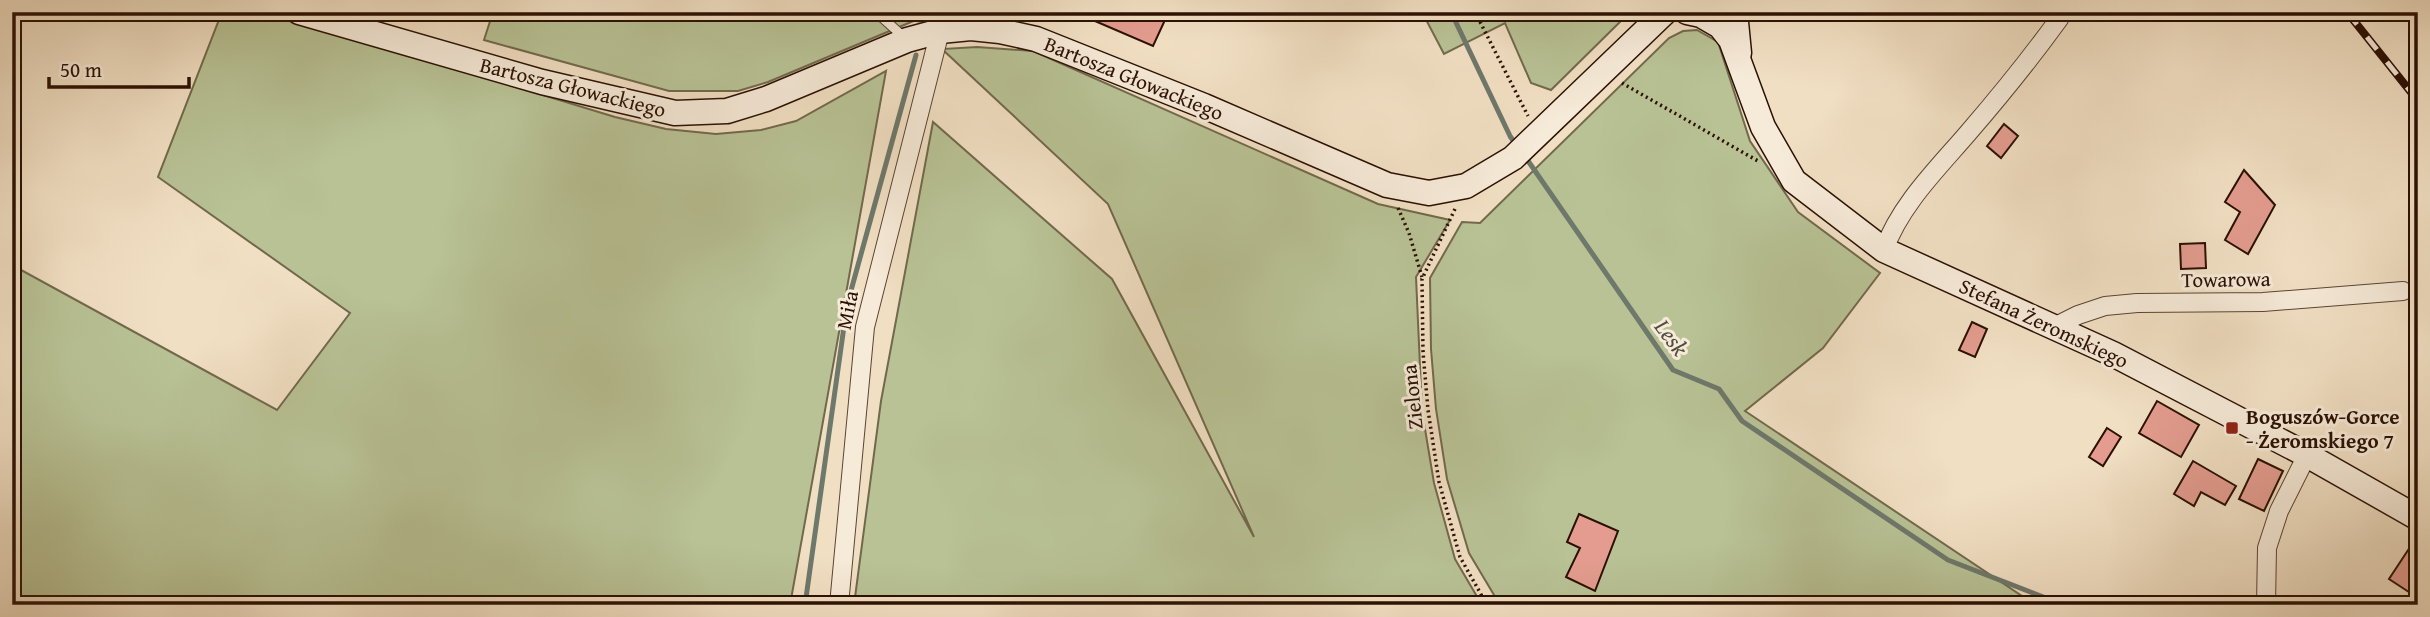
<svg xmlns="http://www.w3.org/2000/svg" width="2430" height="617" viewBox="0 0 2430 617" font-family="'Gentium Book Plus',serif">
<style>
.green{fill:#b8c295;stroke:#72694c;stroke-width:2}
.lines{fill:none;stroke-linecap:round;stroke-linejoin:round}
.stream{stroke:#6e786b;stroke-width:5}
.building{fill:#e39c8f;stroke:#2b1003;stroke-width:2}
.lane-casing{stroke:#5c4433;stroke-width:11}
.street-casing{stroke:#5c4433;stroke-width:20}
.secondary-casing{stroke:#2b1003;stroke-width:27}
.path{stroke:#2b1003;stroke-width:3.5;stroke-dasharray:2 3.5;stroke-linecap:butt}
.lane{stroke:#f6ead8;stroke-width:9}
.street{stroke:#f6ead8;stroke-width:18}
.secondary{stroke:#f6ead8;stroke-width:24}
.rail-casing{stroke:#2b1003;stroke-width:8}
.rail{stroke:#f6ead8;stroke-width:5;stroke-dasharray:16;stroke-linecap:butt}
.poi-dot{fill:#8f2418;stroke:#f6ead8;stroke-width:2.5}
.labels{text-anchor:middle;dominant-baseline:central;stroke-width:6;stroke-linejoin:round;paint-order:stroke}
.street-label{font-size:21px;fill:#2b1003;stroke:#f6ead8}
.poi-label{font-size:21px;font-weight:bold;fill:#2b1003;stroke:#f6ead8;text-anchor:start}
.water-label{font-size:23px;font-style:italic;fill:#524d40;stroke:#f6ead8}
</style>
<rect width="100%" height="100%" fill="#f1dfc3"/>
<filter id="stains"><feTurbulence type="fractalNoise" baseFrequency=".00286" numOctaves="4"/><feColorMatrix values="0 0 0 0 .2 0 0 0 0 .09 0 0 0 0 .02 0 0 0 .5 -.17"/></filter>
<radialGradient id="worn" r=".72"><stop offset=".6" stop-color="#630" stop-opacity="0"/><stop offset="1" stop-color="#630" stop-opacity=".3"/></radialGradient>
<!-- green -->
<g class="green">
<polygon points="222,12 271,12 615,117 666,129 716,134 761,130 796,121 886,71 790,605 12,605 12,265 277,410 350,313 158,177"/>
<polygon points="493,12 935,12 768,82 738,91 669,91 484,40"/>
<polygon points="1422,12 1630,12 1551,90 1531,83 1505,23 1444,54"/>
<polygon points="1697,30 1718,42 1750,141 1798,212 1880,273 1823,348 1745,411 2022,596 2016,605 1500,605 1469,553 1447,479 1436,409 1431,349 1430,278 1462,222 1480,223 1669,38 1683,31"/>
<polygon points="977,47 1033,51 1378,204 1450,220 1416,277 1422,411 1434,483 1455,559 1482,605 854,605 881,401 933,122 1112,279 1254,537 1108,204 942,49"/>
</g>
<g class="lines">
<!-- stream -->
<g class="stream">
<polyline points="1451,12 1510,136 1516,145"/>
<polyline points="919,20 920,12"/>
<polyline points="1524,155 1673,370 1719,389 1742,421 1948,560 2046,598 2054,605"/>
<polyline points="805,605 847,305 916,55"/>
</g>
</g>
<!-- building -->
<g class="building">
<polygon points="1074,12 1148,12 1165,20 1153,46"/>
<polygon points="2004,124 2018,136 2001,158 1987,146"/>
<polygon points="2244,170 2275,205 2248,254 2225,240 2240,212 2225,202"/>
<polygon points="2205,243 2206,268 2181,269 2180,244"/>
<polygon points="1972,322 1987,329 1975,357 1959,350"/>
<polygon points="2157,401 2199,425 2181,457 2139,433"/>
<polygon points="2107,428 2121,437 2103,466 2089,457"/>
<polygon points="2258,459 2283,471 2264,511 2239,499"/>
<polygon points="2193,461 2236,486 2225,505 2201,492 2194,506 2174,494"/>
<polygon points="1579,514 1618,531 1595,591 1566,577 1580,548 1567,542"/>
<polygon points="2418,535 2418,598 2389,579"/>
</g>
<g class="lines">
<defs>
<polyline id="lane" points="876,12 906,39"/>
<g id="street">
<path d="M1884,250c16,-45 54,-82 84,-117 32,-37 62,-74 91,-114l2,-7"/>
<polyline points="2054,327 2078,315 2105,306 2137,303 2263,302 2403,291"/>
<polyline points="839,605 865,327 940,31"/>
<polyline points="2266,605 2267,548 2279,511 2307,455"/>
</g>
<g id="secondary">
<polyline points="299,12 542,82 675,113 727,111 766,99 907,40 940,31 971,28 1000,31 1036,39 1204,106 1387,185 1429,193 1466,186 1513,158 1665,12"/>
<polyline points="1687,12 1701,15 1720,26 1731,40 1763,127 1794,181 1884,250 2113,354 2307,455 2418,518"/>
<polyline points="1735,12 1739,53"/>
</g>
</defs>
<!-- lane casing -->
<use href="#lane" class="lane-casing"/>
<!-- street casing -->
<use href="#street" class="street-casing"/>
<!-- secondary casing -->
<use href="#secondary" class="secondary-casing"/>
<!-- path -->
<g class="path">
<polyline points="1475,12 1528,116"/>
<polyline points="1622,83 1758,161"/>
<polyline points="1398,208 1409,233 1422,277"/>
<polyline points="1455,209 1422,279 1423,352 1428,410 1439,482 1460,557 1487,605"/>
</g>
<!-- lane -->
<use href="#lane" class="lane"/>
<!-- street -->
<use href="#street" class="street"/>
<!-- secondary -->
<use href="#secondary" class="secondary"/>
<defs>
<polyline id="rail" points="2347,12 2418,101"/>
</defs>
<!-- rail casing -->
<use href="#rail" class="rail-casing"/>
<!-- rail -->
<use href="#rail" class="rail"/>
</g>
<!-- markers -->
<rect class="poi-dot" x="2225" y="421" width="14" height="14" rx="3.5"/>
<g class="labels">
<!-- street labels -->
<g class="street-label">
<text transform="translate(1134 78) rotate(22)">Bartosza Głowackiego</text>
<text transform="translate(573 87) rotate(14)">Bartosza Głowackiego</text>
<text transform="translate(2226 279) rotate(-1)">Towarowa</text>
<text transform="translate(847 310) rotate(-78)">Miła</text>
<text transform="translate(2044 323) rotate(25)">Stefana Żeromskiego</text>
<text transform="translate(1412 397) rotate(-96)">Zielona</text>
</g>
<!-- poi labels -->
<g class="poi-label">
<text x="2246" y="416">Boguszów-Gorce<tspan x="2246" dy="24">- Żeromskiego 7</tspan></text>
</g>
<!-- water labels -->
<g class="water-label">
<text transform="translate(1672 337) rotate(53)">Lesk</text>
</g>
</g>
<!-- margin -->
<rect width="2430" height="617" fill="none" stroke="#f1dfc3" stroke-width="42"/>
<rect x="14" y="14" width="2402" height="589" fill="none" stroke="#2b1003" stroke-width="3.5"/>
<rect x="21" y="21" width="2388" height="575" fill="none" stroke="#2b1003" stroke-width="2"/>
<!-- scale -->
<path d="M49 77v10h140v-10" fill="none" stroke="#2b1003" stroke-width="3.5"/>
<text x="60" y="77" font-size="21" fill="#2b1003" stroke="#f6ead8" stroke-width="5" paint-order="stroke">50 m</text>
<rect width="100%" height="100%" filter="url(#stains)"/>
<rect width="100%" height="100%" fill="url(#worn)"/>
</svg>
